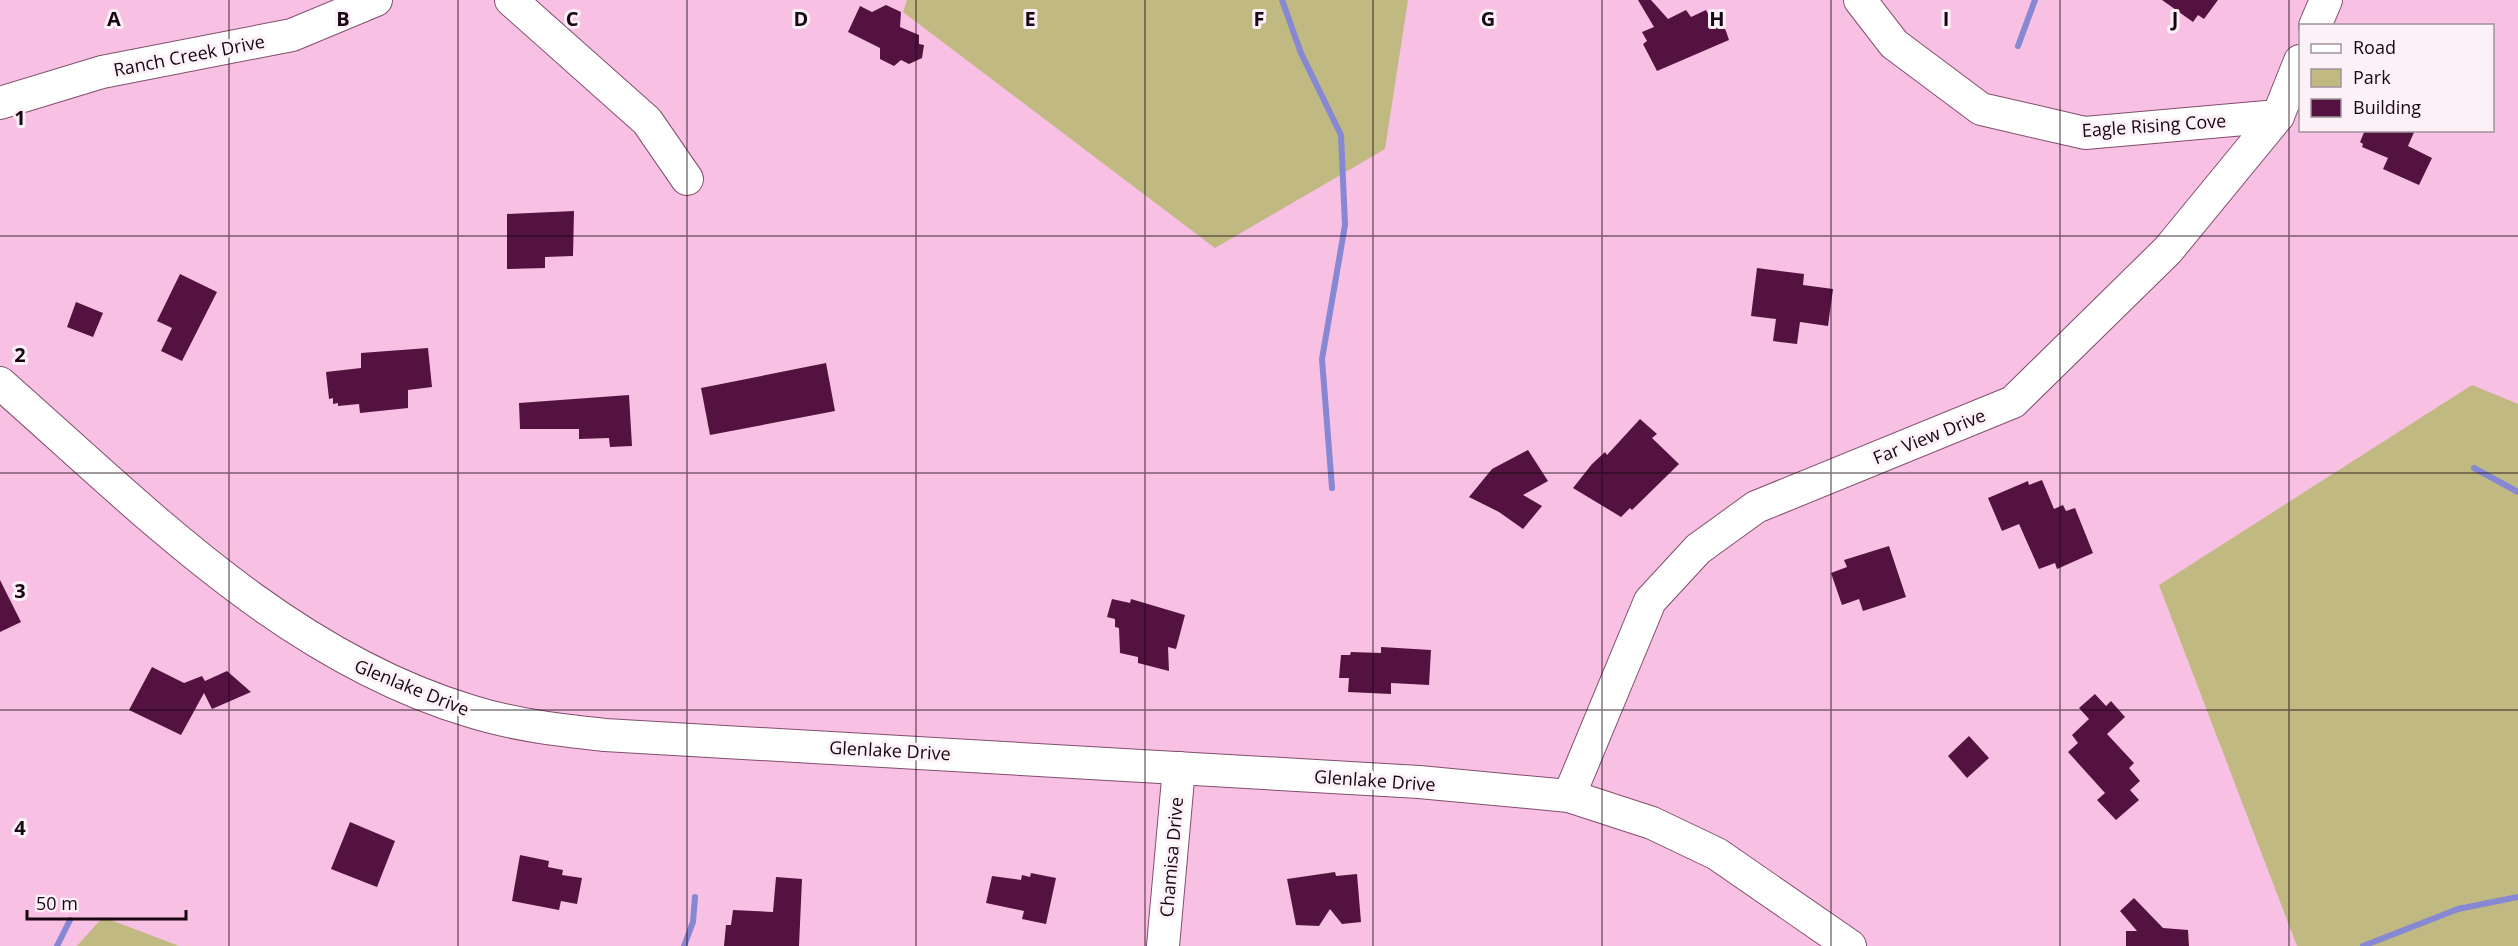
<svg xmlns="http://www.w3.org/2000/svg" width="2518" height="946" viewBox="0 0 2518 946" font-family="'Open Sans',sans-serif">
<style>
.green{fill:#c0b981}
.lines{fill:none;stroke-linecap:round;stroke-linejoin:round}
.stream{stroke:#8688d3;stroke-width:6}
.building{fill:#541241}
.minor-casing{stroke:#804f6e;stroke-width:34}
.minor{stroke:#fff;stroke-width:32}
.grid{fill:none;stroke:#180612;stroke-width:1.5;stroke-opacity:0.55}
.labels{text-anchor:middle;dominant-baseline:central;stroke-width:6;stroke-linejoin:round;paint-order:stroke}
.street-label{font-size:18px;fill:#180612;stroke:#fdf1f8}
.grid-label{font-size:20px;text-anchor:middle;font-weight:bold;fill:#180612;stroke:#fdf1f8;stroke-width:6;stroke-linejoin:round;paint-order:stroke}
</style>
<rect width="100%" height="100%" fill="#f8c0e2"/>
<!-- green -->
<g class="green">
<polygon points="907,0 1408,0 1385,149 1215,248 903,12"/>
<polygon points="2472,385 2518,404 2518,946 2297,946 2159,585"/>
<polygon points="103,917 179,946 77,946"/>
</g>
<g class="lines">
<!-- stream -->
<g class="stream">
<polyline points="1282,0 1301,53 1341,135 1345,225 1322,359 1332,488"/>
<polyline points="2018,46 2035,0"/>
<polyline points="2474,468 2518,492"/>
<polyline points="57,946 70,920"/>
<polyline points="684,946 693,922 695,897"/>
<polyline points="2363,946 2458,909 2518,897"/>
</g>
</g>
<!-- building -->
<g class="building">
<polygon points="1638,0 1651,0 1668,19 1686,10 1691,17 1706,10 1715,27 1722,25 1726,31 1729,40 1657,71 1643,44 1647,41 1642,32 1654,27"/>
<polygon points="2162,0 2218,0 2204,19 2198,15 2193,22"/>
<polygon points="886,5 901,12 900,27 919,35 919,44 924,45 922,58 909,64 901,60 894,66 880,59 880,48 848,32 860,6 872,12"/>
<polygon points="2365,130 2415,130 2408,146 2432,158 2419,185 2383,169 2388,158 2362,147 2363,144 2360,142"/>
<polygon points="574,211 573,256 545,257 545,268 507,269 507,214"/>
<polygon points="1757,268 1804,274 1803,285 1833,289 1828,326 1800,322 1797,344 1773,341 1776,319 1751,316"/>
<polygon points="180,274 217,292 182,361 161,351 172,328 157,321"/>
<polygon points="76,302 103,313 93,337 67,327"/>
<polygon points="428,348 432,387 408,390 408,408 360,413 359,404 338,406 338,403 333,404 333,398 329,399 326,372 361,368 361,353"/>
<polygon points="826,363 835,411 710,435 701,388"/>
<polygon points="629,395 632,446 610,447 609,438 579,439 579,429 520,429 519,403"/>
<polygon points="1640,419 1657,434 1652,438 1679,464 1632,510 1630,508 1621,517 1573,488 1592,464 1605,452 1607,455"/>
<polygon points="1528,450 1548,481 1523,495 1542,506 1523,529 1499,512 1469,497 1492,469"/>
<polygon points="2042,480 2054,509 2063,505 2066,511 2075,508 2093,553 2057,569 2055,563 2039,569 2019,524 2002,531 1988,498 2028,481 2029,485"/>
<polygon points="1889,546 1906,597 1863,611 1859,599 1842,605 1831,573 1847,567 1844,560"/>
<polygon points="0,580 21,622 0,632"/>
<polygon points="1112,599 1130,603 1131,599 1185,615 1176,649 1168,647 1169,671 1138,663 1138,657 1120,653 1119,628 1115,627 1115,619 1107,617"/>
<polygon points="1381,647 1431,650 1429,685 1391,683 1391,694 1348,692 1349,678 1339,678 1341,655 1350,655 1351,652 1381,653"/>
<polygon points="152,667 184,683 202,676 205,681 227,671 251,692 212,709 204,693 181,735 129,710"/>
<polygon points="2095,694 2106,706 2111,701 2125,717 2107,734 2134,763 2129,768 2140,781 2130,790 2139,800 2116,820 2097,800 2105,793 2068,752 2078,743 2072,735 2089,719 2079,708"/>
<polygon points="1969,736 1989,758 1967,778 1948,756"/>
<polygon points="350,822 395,841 377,887 331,869"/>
<polygon points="520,855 549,861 548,867 563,870 562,875 582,878 577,904 561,901 559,910 512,901"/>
<polygon points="1335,872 1336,876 1357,874 1361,922 1342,924 1330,909 1319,926 1296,925 1287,879"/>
<polygon points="1031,873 1056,878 1046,924 1022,919 1024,911 986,903 992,876 1021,880 1022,875 1030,877"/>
<polygon points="776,877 802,879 799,946 724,946 726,925 731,925 733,910 773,912"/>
<polygon points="2134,898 2163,928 2188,930 2189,946 2126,946 2126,931 2137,931 2120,911"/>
</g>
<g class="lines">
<defs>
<g id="minor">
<polyline points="511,0 647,121 687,179"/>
<polyline points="1860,0 1894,44 1981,109 2085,133 2278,116"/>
<polyline points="2315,26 2326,0"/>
<polyline points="0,103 102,72 292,35 376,0"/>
<path d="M0,383c143,126 284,272 470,328 44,14 89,19 135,24l814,47 150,14 83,27 65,31 133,92"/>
<polyline points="1569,796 1650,601 1698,549 1756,507 2013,402 2168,250 2278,116 2300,61"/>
<polyline points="1163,946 1179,768"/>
</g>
</defs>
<!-- minor casing -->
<use href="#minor" class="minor-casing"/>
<!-- minor -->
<use href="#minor" class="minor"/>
</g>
<!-- grid -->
<path class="grid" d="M229,0v946M458,0v946M687,0v946M916,0v946M1145,0v946M1373,0v946M1602,0v946M1831,0v946M2060,0v946M2289,0v946M0,236h2518M0,473h2518M0,710h2518"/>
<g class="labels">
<!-- street labels -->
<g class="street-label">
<text transform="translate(189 55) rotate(-11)">Ranch Creek Drive</text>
<text transform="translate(2154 125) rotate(-4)">Eagle Rising Cove</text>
<text transform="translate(1929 436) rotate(-22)">Far View Drive</text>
<text transform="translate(412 687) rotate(22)">Glenlake Drive</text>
<text transform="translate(890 750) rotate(3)">Glenlake Drive</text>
<text transform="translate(1375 780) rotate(4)">Glenlake Drive</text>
<text transform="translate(1171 857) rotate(-85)">Chamisa Drive</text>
</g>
</g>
<g class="grid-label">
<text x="114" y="26">A</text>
<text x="343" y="26">B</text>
<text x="572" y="26">C</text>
<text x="801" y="26">D</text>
<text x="1030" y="26">E</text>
<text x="1259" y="26">F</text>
<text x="1488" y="26">G</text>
<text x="1717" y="26">H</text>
<text x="1946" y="26">I</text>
<text x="2175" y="26">J</text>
<text x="20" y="125">1</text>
<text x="20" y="362">2</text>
<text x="20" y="598">3</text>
<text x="20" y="835">4</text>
</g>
<!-- legend -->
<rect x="2299" y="24" width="195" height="108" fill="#fdf1f8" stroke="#a1939c" stroke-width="1.5"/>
<rect x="2311" y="44" width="30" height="9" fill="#ffffff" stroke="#a1939c" stroke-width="1.5"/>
<text x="2353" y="54" font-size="18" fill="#180612">Road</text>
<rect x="2311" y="69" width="30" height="18" fill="#c0b981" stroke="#a1939c" stroke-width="1.5"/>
<text x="2353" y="84" font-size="18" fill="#180612">Park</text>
<rect x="2311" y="99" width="30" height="18" fill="#541241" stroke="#a1939c" stroke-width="1.5"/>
<text x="2353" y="114" font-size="18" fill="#180612">Building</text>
<!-- scale -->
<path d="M27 910v9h159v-9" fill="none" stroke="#180612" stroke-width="3"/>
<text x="36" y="910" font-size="18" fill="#180612" stroke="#fdf1f8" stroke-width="4.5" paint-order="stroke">50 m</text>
</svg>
